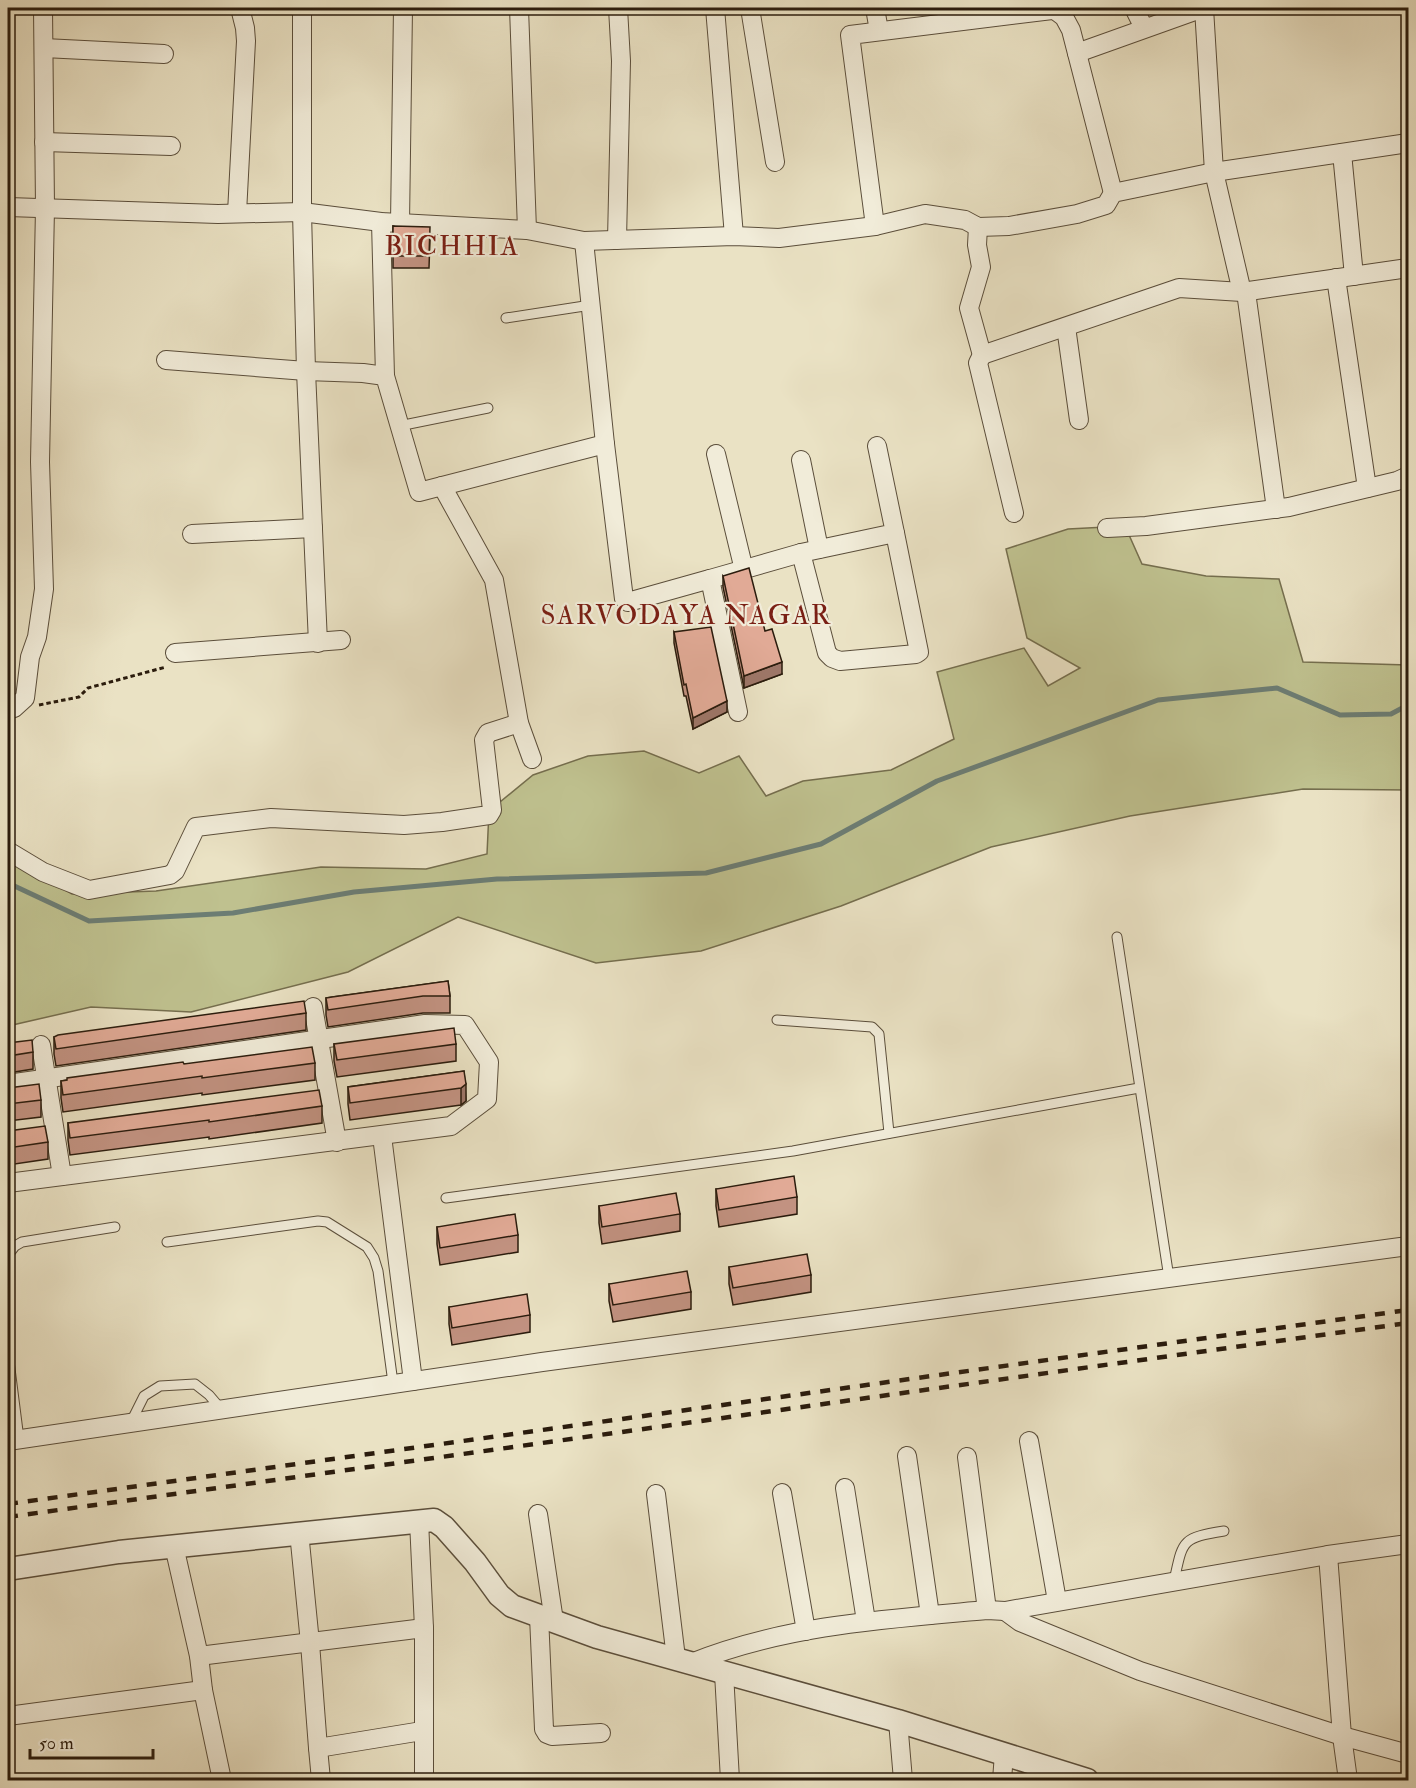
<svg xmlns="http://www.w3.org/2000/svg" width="1416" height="1788" viewBox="0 0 1416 1788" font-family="'IM FELL Double Pica',serif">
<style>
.green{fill:#bfc18f;stroke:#756e4e;stroke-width:1.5}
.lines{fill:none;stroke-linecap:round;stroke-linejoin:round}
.stream{stroke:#6c7d74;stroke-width:5}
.service-casing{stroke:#5b4e3b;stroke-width:11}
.minor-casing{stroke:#5b4e3b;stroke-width:20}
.tertiary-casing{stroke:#5b4e3b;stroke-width:25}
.path{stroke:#2b1c0d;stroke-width:3;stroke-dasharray:4.5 3;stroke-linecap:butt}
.service{stroke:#f1ecd9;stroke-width:9}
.minor{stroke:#f1ecd9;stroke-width:18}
.tertiary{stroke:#f1ecd9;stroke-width:22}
.rail{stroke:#2b1c0d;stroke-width:4.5;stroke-dasharray:10 10;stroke-linecap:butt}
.wall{fill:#c29281;stroke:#2b1c0d;stroke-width:1.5}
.shaded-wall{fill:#9e7769;stroke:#2b1c0d;stroke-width:1.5}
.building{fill:#e1aa96;stroke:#2b1c0d;stroke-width:1.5}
.labels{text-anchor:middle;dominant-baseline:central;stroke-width:4.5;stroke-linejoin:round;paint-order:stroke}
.neighbourhood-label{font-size:27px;letter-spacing:1.5px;fill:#7a1f14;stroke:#f1ecd9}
.quarter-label{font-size:28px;letter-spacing:1.5px;fill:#7a1f14;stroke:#f1ecd9}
</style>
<rect width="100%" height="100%" fill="#eae2c4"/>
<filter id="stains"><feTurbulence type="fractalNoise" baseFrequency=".00333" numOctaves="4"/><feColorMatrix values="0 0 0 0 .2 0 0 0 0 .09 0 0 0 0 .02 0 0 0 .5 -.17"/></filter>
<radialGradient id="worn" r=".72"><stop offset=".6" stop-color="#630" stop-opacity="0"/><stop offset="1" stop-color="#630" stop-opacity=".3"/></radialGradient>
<!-- green -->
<polygon class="green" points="1125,526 1142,564 1206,576 1279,579 1303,662 1408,665 1408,790 1303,789 1130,816 991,847 841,906 701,951 596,963 458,917 348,972 191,1012 91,1007 8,1026 8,857 72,894 156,891 321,867 426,869 487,854 489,811 533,775 588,756 644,751 699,773 739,756 766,796 803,781 891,770 954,739 937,672 1024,648 1048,686 1080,668 1027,638 1006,549 1068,529"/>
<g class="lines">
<!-- stream -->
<polyline class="stream" points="8,883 89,921 233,913 354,892 497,879 706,873 821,844 937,781 1158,700 1277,688 1340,715 1391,714 1408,705"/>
<defs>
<g id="service">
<polyline points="506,318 591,305"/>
<polyline points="399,426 488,408"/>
<polyline points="1117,937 1169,1278"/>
<polyline points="777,1020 872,1027 879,1034 889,1133"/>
<polyline points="446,1198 793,1151 1139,1088"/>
<polyline points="167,1242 318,1221 327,1222 367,1247 374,1258 378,1271 393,1383"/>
<polyline points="8,1255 15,1246 22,1242 115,1227"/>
<polyline points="8,1353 19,1439"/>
<polyline points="131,1422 144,1396 160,1386 195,1384 209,1395 221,1409"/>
<path d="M1174,1581c9,-41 7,-43 50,-50"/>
</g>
<g id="minor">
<polyline points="302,8 302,212 306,371 318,643"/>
<polyline points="519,8 527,230"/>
<polyline points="715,8 734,236"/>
<polyline points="750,8 775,162"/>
<polyline points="875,8 879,31"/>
<polyline points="1052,8 1064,17 1071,30 1113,193"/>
<polyline points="1134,8 1144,28"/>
<polyline points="1204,8 1214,172 1242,292"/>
<polyline points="44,48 164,54"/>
<polyline points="1077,53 1203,8"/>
<polyline points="44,142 171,146"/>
<polyline points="1342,153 1354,276"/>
<polyline points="8,207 218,214 302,212 381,222 527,230 584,241 734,236 779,238 875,226 925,214 965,220 978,227 1009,226 1077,214 1106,205 1113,193 1214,172 1408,143"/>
<polyline points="237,213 246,41 245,28 240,8"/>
<polyline points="381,222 385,376"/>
<polyline points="400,223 403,8"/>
<polyline points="875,226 850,35 1052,10"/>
<polyline points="978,227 977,245 981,267 969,308 982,355 1179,288 1242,292 1408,268"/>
<polyline points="617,240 621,61 618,8"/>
<polyline points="584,241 605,444 624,599 628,602 710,579 738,712"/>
<polyline points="1336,278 1367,488"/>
<polyline points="1246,292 1276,509"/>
<polyline points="1066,327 1079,420"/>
<polyline points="982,355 978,363 1014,513"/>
<polyline points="166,360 306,371 363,373 385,376 419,492 605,444"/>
<polyline points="716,454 744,570"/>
<polyline points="801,460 819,549"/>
<polyline points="442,486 494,580 519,723 532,759"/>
<polyline points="1107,528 1146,526 1289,507 1397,481 1408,476"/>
<polyline points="192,534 313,528"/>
<polyline points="801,553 827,653 832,658 840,661 916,654 919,652 895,533"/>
<polyline points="710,579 801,553 895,533 877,446"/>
<polyline points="175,653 341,640"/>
<polyline points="8,710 14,708 25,698 30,657 37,637 44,589 40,462 45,208 43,8"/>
<polyline points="8,851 43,872 89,890 170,875 175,871 196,827 271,818 404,825 442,822 489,815 492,810 484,740 488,733 519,723"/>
<polyline points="313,1007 337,1142"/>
<polyline points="41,1045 62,1176"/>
<polyline points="8,1084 425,1024 465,1025 489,1062 487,1099 451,1126 8,1183"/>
<polyline points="382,1136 413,1381"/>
<polyline points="8,1441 542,1362 1408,1246"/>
<polyline points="1029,1441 1057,1601"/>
<polyline points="907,1456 930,1615"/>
<polyline points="967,1457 987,1610"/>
<polyline points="845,1488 866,1621"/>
<polyline points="782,1493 806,1631"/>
<polyline points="656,1494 676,1658"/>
<polyline points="538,1514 554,1621"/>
<polyline points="419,1521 424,1628 424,1780"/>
<polyline points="299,1532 310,1643 318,1748 422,1731"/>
<polyline points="174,1546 199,1656 203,1690 222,1780"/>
<polyline points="1328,1555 1342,1736 1348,1780"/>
<polyline points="1005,1611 1020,1622 1140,1671 1342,1736 1408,1754"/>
<polyline points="539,1616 544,1729 547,1734 552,1736 601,1733"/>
<polyline points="199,1656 424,1628"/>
<path d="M691,1663c94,-38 196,-44 296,-53l18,1 323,-56 80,-11"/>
<polyline points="724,1673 730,1780"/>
<polyline points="8,1716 203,1690"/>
<polyline points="898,1721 903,1780"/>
<polyline points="318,1748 321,1780"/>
<polyline points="1002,1780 1004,1754"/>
</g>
<polyline id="tertiary" points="8,1569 119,1552 434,1520 444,1527 475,1562 499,1595 512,1606 597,1637 898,1721 1087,1780"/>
</defs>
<!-- service casing -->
<use href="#service" class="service-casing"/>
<!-- minor casing -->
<use href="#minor" class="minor-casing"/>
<!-- tertiary casing -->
<use href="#tertiary" class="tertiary-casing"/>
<!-- path -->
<polyline class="path" points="39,705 79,697 88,688 166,667"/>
<!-- service -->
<use href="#service" class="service"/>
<!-- minor -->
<use href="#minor" class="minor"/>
<!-- tertiary -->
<use href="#tertiary" class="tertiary"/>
<!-- rail -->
<g class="rail">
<polyline points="8,1504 1408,1310"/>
<polyline points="8,1517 1408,1323"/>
</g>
</g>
<!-- wall -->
<g class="wall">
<polygon points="393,226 430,238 429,268 393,268"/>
<polygon points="723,576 765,631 782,674 744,688 723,587"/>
<polygon points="674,632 727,712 693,729 686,696 684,696 674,643"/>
<polygon points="448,981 450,996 450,1013 423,1013 328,1027 326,1015 326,998"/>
<polygon points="306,1013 306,1030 56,1066 54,1054 54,1037"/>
<polygon points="8,1043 33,1052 33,1069 8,1073"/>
<polygon points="334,1044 456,1044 456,1061 337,1077 334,1061"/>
<polygon points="315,1063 315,1080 202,1095 202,1093 63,1112 61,1098 61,1081 184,1064"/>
<polygon points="464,1071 466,1101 461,1105 350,1120 348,1104 348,1087"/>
<polygon points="8,1088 41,1100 41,1117 8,1121"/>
<polygon points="322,1106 322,1123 209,1139 209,1137 70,1155 68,1140 68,1123"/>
<polygon points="8,1131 48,1142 48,1159 8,1165"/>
<polygon points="716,1189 797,1197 797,1214 719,1227 716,1206"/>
<polygon points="599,1206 680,1214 680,1231 602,1244 599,1223"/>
<polygon points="437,1227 518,1235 518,1252 440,1265 437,1244"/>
<polygon points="729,1267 811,1275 811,1292 733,1305 729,1284"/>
<polygon points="609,1284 691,1292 691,1309 613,1322 609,1301"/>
<polygon points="449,1307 530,1315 530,1332 452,1345 449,1324"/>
</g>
<!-- shaded-wall -->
<g class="shaded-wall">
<polygon points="782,662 782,674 744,688 744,676"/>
<polygon points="727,701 727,712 693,729 693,718"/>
<polygon points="466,1084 466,1101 461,1105 461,1088"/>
</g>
<!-- building -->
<g class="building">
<polygon points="393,226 430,227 429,256 393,256"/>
<polygon points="749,568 765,631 772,629 782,662 744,676 723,576"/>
<polygon points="711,627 727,701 693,718 686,684 684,685 674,632"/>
<polygon points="448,981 450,996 423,996 328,1010 326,998 332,997"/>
<polygon points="304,1001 306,1013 56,1049 54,1037 58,1035"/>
<polygon points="454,1028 456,1044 337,1060 334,1044"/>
<polygon points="32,1040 33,1052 8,1056 8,1043"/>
<polygon points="312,1047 315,1063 202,1078 202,1076 63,1095 61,1081 67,1080 67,1078 183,1062 184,1064"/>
<polygon points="464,1071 466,1084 461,1088 350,1103 348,1087"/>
<polygon points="39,1084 41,1100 8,1104 8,1088"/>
<polygon points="319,1090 322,1106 209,1122 209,1120 70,1138 68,1123"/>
<polygon points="45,1126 48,1142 8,1148 8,1131"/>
<polygon points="794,1176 797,1197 719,1210 716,1189"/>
<polygon points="676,1193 680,1214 602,1227 599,1206"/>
<polygon points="515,1214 518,1235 440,1248 437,1227"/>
<polygon points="807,1254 811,1275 733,1288 729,1267"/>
<polygon points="687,1271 691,1292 613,1305 609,1284"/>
<polygon points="527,1294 530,1315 452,1328 449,1307"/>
</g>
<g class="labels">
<!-- neighbourhood labels -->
<g class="neighbourhood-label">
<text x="686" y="615">SARVODAYA NAGAR</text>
</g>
<!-- quarter labels -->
<g class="quarter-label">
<text x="452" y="246">BICHHIA</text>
</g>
</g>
<!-- margin -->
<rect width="1416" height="1788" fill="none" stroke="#eae2c4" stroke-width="30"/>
<rect x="9" y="9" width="1398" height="1770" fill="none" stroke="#2b1c0d" stroke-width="3"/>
<rect x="15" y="15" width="1386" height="1758" fill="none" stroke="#2b1c0d" stroke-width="1.5"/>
<!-- scale -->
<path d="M30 1749v9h123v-9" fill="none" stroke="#2b1c0d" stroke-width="3"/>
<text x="39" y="1749" font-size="18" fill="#2b1c0d" stroke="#f1ecd9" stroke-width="4.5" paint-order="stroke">50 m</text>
<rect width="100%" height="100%" filter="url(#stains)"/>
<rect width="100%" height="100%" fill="url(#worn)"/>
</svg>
